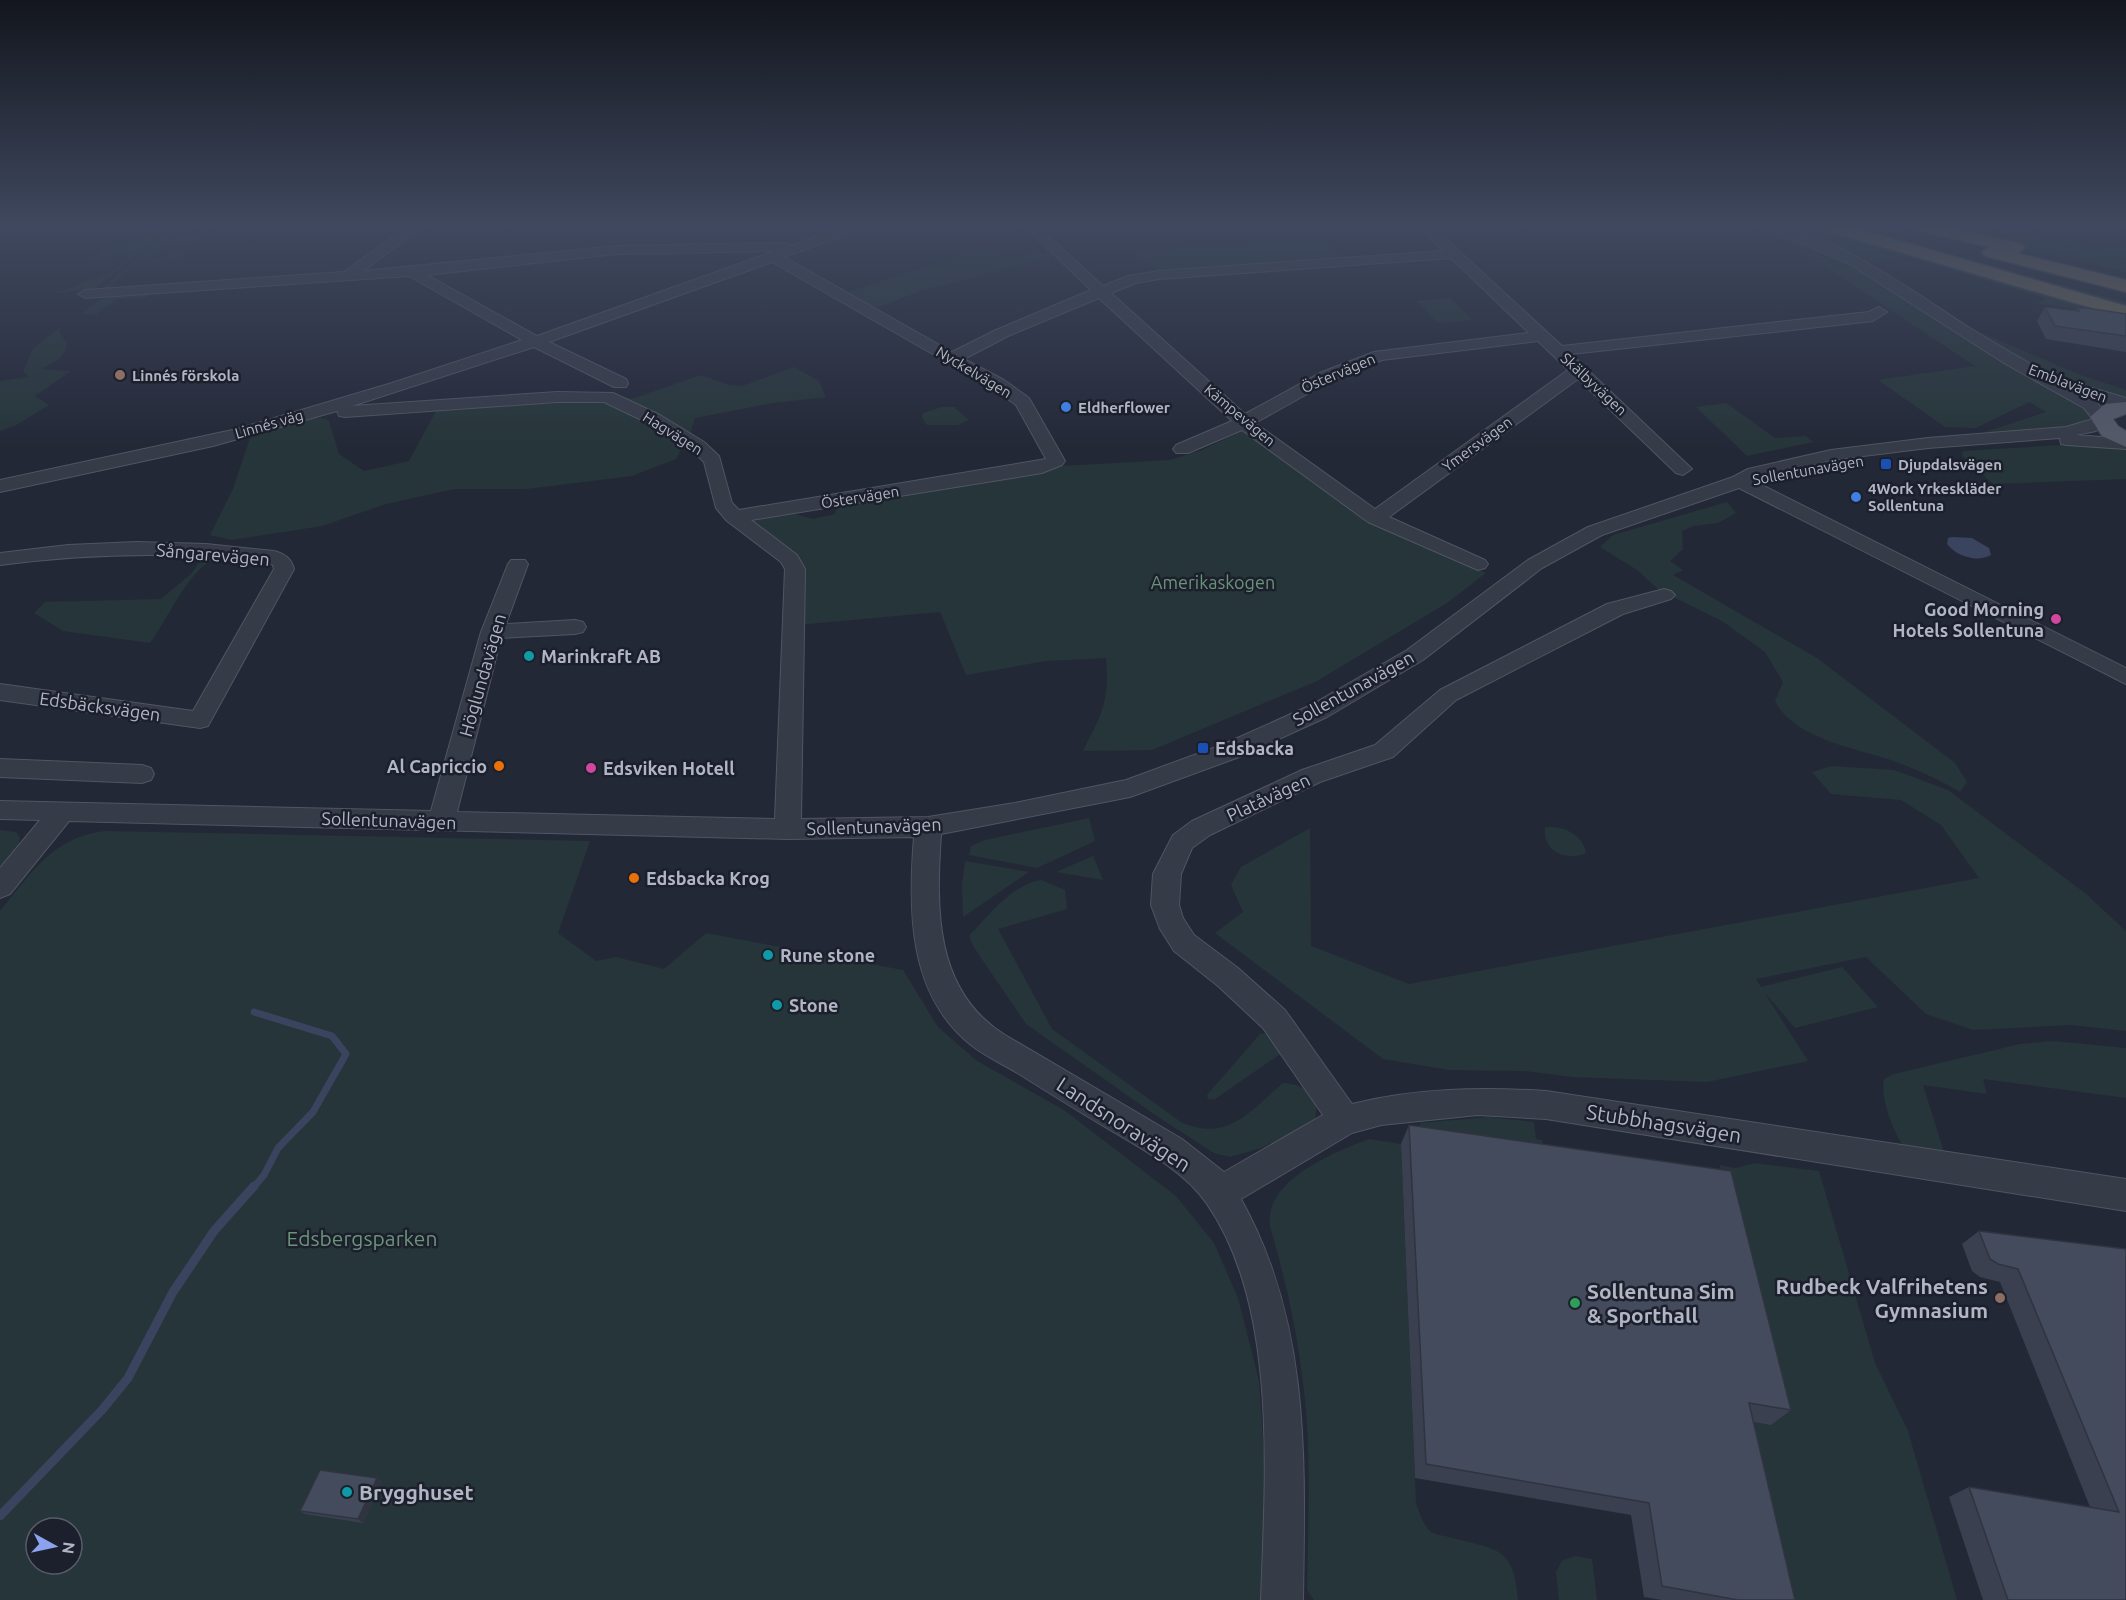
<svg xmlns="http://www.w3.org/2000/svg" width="2126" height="1600" viewBox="0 0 2126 1600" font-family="Ubuntu,sans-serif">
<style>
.green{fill:#263539;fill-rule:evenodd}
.water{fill:#3a445f}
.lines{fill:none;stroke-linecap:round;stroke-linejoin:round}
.stream-far1{stroke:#3a445f;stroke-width:7}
.stream{stroke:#3a445f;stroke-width:9}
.minor-casing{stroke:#515563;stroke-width:2}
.major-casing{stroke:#404451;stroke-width:2}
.highway-casing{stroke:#3e424f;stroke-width:3}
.minor{fill:#363b48;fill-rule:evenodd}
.major{fill:#545a68;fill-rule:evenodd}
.highway{fill:#6d6754;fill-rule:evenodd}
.wall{fill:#3a404f}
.shaded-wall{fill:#303440}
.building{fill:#444b5c;stroke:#303440;stroke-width:1.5}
.education-dot{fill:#8d6e63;stroke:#1c202c;stroke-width:2}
.shop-dot{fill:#3f7fe0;stroke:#1c202c;stroke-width:2}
.transit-dot{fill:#1a4fb4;stroke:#1c202c;stroke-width:2}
.hotel-dot{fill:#d1479c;stroke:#1c202c;stroke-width:2}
.culture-dot{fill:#0f9aa8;stroke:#1c202c;stroke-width:2}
.food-dot{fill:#e8710a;stroke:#1c202c;stroke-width:2}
.leisure-dot{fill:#2e9e5b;stroke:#1c202c;stroke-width:2}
.labels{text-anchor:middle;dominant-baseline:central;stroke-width:5;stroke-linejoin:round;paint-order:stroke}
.far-street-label{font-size:15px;fill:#b1b5c4;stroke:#1c202c}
.far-poi-label{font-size:15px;font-weight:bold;fill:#b1b5c4;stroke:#1c202c;text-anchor:start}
.street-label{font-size:18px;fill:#b1b5c4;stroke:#1c202c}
.park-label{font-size:18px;fill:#6b937a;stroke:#1c202c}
.poi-label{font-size:18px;font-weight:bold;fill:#b1b5c4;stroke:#1c202c;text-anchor:start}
.near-street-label{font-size:21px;fill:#b1b5c4;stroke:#1c202c}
.near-park-label{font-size:21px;fill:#6b937a;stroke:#1c202c}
.near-poi-label{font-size:21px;font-weight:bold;fill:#b1b5c4;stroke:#1c202c;text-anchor:start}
</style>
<rect width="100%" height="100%" fill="#232837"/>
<!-- green -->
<g class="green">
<polygon points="163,226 170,226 94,289 52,294 111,273 131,255 94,257 104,249 144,240"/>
<path d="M176,226h25c-10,8 -22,1 -34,13l23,-1 15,-12h10l-40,34 -28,3c14,-9 27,-5 41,-18l-25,2 -15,10h-7l-33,32h-6z"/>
<path d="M1751,226c46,0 124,54 164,78 53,31 106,63 159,94l19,16c-21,23 -79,18 -108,18l61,-20 -17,-10 -53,26 -31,-1 -67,-47 97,-14 -168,-111 -30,-19z"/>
<polygon points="1783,226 1824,226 2126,315 2038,304 2045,298 1906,257 1868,263"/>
<polygon points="1838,226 2126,302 2126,308"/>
<path d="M1922,226h57l117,29 -110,-29c19,0 57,14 79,19h2l-6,-5h9l16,9 40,-2v25z"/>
<polygon points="1322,241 1343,259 1159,272 1134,252 1160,252 1183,247"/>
<polygon points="983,248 1006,257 1051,253 1052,256 922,291 872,309 845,293"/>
<path d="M153,292l-9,7h-27l-21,16 -15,-1c29,-24 35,-20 72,-22z"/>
<polygon points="1450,298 1473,320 1438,323 1416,301"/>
<path d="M60,327v6l7,10c-2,17 -12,17 -24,26l28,2 -36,25 14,9 -33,20 -16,6v-50l29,-4 -6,-6 10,-22z"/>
<path d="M1977,331l101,43 48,16v9c-59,-14 -99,-37 -149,-68z"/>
<path d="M794,367l25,14 7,16 -53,6 -78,15 -5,16 -14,25 -44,17 -105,13h-72l-69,15 -64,22 -90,14 -22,-5 23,-46 18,-54c22,-7 57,-25 78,-14l10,33 25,17 45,-10 28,-52 198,-11 66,-23 28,10 13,1z"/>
<polygon points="1726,403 1775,438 1806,436 1813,442 1747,456 1696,407"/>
<polygon points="942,407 954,407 969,420 958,425 927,425 922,418 923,413"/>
<path d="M1245,430l71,55 40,25 130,63 -39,30 -130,78 -165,69 -69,1c19,-37 27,-50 23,-93l-60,3 -80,14 -26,-63 -143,13 2,-62 -53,-44 42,-7 25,7 22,-5 3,-9 223,-39 109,-6 32,-10z"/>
<polygon points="2062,445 2113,446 2126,450 2126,479 1993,484 1962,456 1963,451"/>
<path d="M1727,502l9,11 -18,10 -24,3 -12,5 1,18 -13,12 13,9 -10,5 144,83 138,105 12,19 -7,10c-23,-14 -47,-24 -72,-33 -36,-11 -95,-22 -113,-58l8,-19 -18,-30 -43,-31 -63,-31 -22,-20 -37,-23 13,-12z"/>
<path d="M200,554l20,2c-31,11 -51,61 -70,87l-87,-12 -29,-18 11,-11 116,-3 30,-25 11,-16z"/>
<polygon points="1832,766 1894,770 1948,790 2085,893 2126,931 2126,1031 2071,1025 1973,1030 1926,1014 1866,957 1756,979 1761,987 1842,967 1878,1007 1795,1028 1764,992 1808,1061 1707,1082 1572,1077 1526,1071 1449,1070 1383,1059 1215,933 1243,912 1231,885 1241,867 1310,828 1311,946 1409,984 1979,878 1941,825 1901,800 1831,794 1812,772"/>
<polygon points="1089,818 1095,841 1037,868 969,855 971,846 985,840"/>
<path d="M1545,827c18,-1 37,6 41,26 -20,9 -44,-2 -41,-26z"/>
<polygon points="0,830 16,832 20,838 18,847 0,870"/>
<path d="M105,831l485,10 -32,92 38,28 20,-4 48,12 42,-36 197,37 35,57 39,34 87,49 112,86 38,47 24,55 21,83 8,117 -2,102h-1265v-689c31,-37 52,-74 105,-80zM36,1528h36v36h-36z"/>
<polygon points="1093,856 1103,880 1056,872"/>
<polygon points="965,861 1029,872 963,917 962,886"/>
<path d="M1041,880l24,10 2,19 -69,20 54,100 129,93c47,21 69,-11 102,-39 25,2 39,13 31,39l-53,26 -31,9 -16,-4 -56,-36 -132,-93 -53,-78 -4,-10c20,-21 42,-51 72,-56z"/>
<polygon points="1270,1033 1282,1053 1215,1099 1208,1099 1207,1095 1260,1034"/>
<path d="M2052,1041l74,7v50l-143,-19 4,15 -64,-9 21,67 -40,-4c-11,-18 -24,-49 -20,-69l10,-5 126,-30z"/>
<polygon points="1489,1117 1534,1122 1536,1139 1542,1140 1545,1157 1420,1130 1420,1123"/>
<path d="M1369,1139l32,5 15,359c3,9 7,22 15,29 5,3 16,4 22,6 45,12 61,9 65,62h-204l-7,-10c1,-68 5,-139 -4,-207 -6,-54 -18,-105 -33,-157 -6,-46 65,-74 99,-87z"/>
<polygon points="1754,1163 1819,1171 1875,1363 1908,1431 1957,1600 1770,1600 1720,1165 1736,1168"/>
<polygon points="1575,1556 1592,1559 1597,1600 1559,1600 1556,1572 1562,1561"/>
</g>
<!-- water -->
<path class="water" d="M1952,537l20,1 17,10 2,7c-14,8 -35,1 -44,-11l1,-6z"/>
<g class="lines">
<!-- stream-far1 -->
<polyline class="stream-far1" points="253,1188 264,1175 278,1148 313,1112 346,1054 332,1036 254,1012"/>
<!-- stream -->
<polyline class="stream" points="0,1516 102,1410 128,1378 173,1292 214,1231 254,1186"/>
<defs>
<g id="minor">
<path d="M408,226h16l-61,45 253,-25 168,-3 6,3 56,-20h17l-1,3 -78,28 168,95 44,-22 95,-40 -67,-64h13l66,60 25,-10 31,-5 284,-20 -25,-25h14l130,120 307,-34 10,-5 8,5 -14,9 -302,33 121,115 -9,6 -7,-2 -98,-94 -189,138 96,43 3,4 -3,4 -7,2 -110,-48 -126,-92 -54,23h-12l-3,-4 3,-4 56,-24 -133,-123 -91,38 -44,23 40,21 25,18 36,63 -3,4 -20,8 -291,47 46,35 8,14 -4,250 127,-2 87,-14 111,-23 98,-36 87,-39 96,-55 121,-90 60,-33 145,-50 15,-8 83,-19 97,-12 138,-11 27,-8 -9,-11 -80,-45 -156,-100 -80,-34 -1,-3c56,0 150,68 198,99 35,22 71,42 107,62l7,-3 47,14v11l-32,-10 17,22 -15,10 -20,4 50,4v10l-59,-4 -6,-1 -1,-6 -132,10 -97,12 -77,21 372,187v16l-387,-196 -137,47 -60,33 -119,92 -96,57 -85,39 -112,41 -189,37c-5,74 -7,157 64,201l177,104 42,33 99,-57 -60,-87 -45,-42 -44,-35 -14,-22 -9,-24 2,-31 20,-39 19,-14 110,-51 73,-25 65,-55 167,-86 57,-15 7,2 4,4 -4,4 -48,15 -167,86 -63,57 -73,25 -110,53 -18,13 -11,26 -2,31 4,13 11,17 44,33 47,42 67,94c64,-16 129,-17 194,-13l580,88v32l-580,-92 -68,-4 -97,10 -29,8 -111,66c70,126 64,261 62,401h-42c4,-121 18,-292 -54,-396 -21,-31 -58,-51 -90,-70 -33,-19 -66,-40 -98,-60 -16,-10 -33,-17 -48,-29 -63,-50 -63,-135 -57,-208l-126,2 -719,-18 -59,73 -10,4v-30l40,-48 -40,-1v-18l431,10 50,-179 27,-68 3,-4h14l3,4 -22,60 69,-4 8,2 3,5 -3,5 -8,2 -74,4 -44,174 318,7 10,-250 -4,-7 -54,-41 -11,-13 -12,-46 -12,-12 -44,-27 -44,-21h-47l-212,15 -6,-1 -2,-5 -124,35 -213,46v-12l237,-51 155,-46 130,-43 -113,-64 -324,22 -7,-4 7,-4 259,-18zM775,251l-238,85 -110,-61 189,-21zM1451,258l78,75 -155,19 -52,20 -77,42 -134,-121 25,-10 23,-4zM772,262l220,126 24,17 30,54 -307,51 -7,-7 -13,-47 -15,-14 -44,-27 -47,-22 -56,-1 -205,14 182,-59 80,40h12l2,-4 -2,-4 -77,-37zM1538,341l30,29 -193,139 -120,-86 79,-44 48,-19z"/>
<path d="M137,542l69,2 68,7c11,3 17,7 20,18l-86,157 -8,2 -200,-28v-16l193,27 81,-142 -1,-4c-12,-7 -33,-6 -46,-7 -76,-6 -151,-3 -227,7v-12l68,-8z"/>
<polygon points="0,759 142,765 151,768 154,774 151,780 142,783 0,777"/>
</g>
<polygon id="major" points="2126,402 2126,414 2113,419 2118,426 2126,431 2126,447 2102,436 2090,417 2105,404"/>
<g id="highway">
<polygon points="1822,226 1848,226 2126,306 2126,318 1824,230"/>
<polygon points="1912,226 1942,226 2022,244 2025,248 2017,253 2126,280 2126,292 1985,256 1982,252 1989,247 1915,230"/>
</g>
</defs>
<!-- minor casing -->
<use href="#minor" class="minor-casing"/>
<!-- major casing -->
<use href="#major" class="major-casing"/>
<!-- highway casing -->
<use href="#highway" class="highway-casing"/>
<!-- minor -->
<use href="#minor" class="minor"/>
<!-- major -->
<use href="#major" class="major"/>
<!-- highway -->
<use href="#highway" class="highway"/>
</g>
<!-- wall -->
<g class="wall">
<polygon points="2045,307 2076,311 2077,308 2126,314 2126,352 2046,339 2037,321"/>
<polygon points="1409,1125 1791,1410 1771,1425 1754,1422 1795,1600 1662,1600 1644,1597 1631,1515 1415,1478 1401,1144"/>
<polygon points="1979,1231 2126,1249 2126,1600 1983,1600 1949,1497 1969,1487 2090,1507 2000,1282 1980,1277 1972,1271 1962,1244"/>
<polygon points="382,1481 363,1523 305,1514 300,1511"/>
</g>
<!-- shaded-wall -->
<polygon class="shaded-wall" points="377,1478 382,1481 363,1523 358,1519"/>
<!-- building -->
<g class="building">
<polygon points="2045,307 2079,311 2077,308 2087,308 2126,314 2126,336 2055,326"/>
<polygon points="1409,1125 1731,1171 1791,1410 1749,1403 1795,1600 1738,1600 1662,1586 1649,1503 1426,1464"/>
<polygon points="1979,1231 2126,1249 2126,1600 2008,1600 1969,1487 2119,1512 2018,1269 1998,1264 1990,1259"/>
<polygon points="320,1470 377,1478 358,1519 300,1511"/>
</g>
<!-- sky -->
<linearGradient id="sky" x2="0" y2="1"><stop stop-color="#13161e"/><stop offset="0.5" stop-color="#3f485e"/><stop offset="1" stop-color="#3f485e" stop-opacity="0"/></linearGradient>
<rect width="2126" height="450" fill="url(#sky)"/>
<!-- markers -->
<g class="education-dot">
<circle cx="120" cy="375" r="6"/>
<circle cx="2000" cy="1298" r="6"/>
</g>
<g class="shop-dot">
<circle cx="1066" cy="407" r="6"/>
<circle cx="1856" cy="497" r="6"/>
</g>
<g class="transit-dot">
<rect x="1880" y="458" width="12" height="12" rx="3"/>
<rect x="1197" y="742" width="12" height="12" rx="3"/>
</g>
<g class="hotel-dot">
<circle cx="2056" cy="619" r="6"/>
<circle cx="591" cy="768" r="6"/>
</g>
<g class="culture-dot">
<circle cx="529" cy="656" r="6"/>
<circle cx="768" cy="955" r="6"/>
<circle cx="777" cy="1005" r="6"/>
<circle cx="347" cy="1492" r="6"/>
</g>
<g class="food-dot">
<circle cx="499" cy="766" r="6"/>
<circle cx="634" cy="878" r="6"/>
</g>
<circle class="leisure-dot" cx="1575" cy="1303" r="6"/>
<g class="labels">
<!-- far-street labels -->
<g class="far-street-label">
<text transform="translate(974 372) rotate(31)">Nyckelvägen</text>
<text transform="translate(1338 373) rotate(-23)">Östervägen</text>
<text transform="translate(2068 383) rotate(21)">Emblavägen</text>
<text transform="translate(1594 384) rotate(43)">Skälbyvägen</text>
<text transform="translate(1240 415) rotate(40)">Kämpevägen</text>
<text transform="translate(269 424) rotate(-16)">Linnés väg</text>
<text transform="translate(673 433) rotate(32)">Hagvägen</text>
<text transform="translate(1477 444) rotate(-36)">Ymersvägen</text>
<text transform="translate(1808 470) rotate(-10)">Sollentunavägen</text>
<text transform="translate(860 497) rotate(-9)">Östervägen</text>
</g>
<!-- far-poi labels -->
<g class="far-poi-label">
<text x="132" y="375">Linnés förskola</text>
<text x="1078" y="407">Eldherflower</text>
<text x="1898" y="464">Djupdalsvägen</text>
<text x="1868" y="488">4Work Yrkeskläder<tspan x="1868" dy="17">Sollentuna</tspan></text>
</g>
<!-- street labels -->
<g class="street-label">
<text transform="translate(213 554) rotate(5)">Sångarevägen</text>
<text transform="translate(482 675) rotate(-74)">Höglundavägen</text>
<text transform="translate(1353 688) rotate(-29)">Sollentunavägen</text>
<text transform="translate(100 706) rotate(8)">Edsbäcksvägen</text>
<text transform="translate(1268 797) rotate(-25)">Platåvägen</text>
<text transform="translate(389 820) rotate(2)">Sollentunavägen</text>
<text transform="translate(874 826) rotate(-2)">Sollentunavägen</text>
</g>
<!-- park labels -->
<g class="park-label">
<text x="1213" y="582">Amerikaskogen</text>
</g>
<!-- poi labels -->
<g class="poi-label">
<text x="2044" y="609" text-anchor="end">Good Morning<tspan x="2044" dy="21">Hotels Sollentuna</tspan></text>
<text x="541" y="656">Marinkraft AB</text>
<text x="1215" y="748">Edsbacka</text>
<text x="487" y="766" text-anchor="end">Al Capriccio</text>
<text x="603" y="768">Edsviken Hotell</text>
<text x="646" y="878">Edsbacka Krog</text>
<text x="780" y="955">Rune stone</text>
<text x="789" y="1005">Stone</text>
</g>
<!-- near-street labels -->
<g class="near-street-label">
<text transform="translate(1664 1123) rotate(9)">Stubbhagsvägen</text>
<text transform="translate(1124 1124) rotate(33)">Landsnoravägen</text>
</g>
<!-- near-park labels -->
<g class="near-park-label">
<text x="362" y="1238">Edsbergsparken</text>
</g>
<!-- near-poi labels -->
<g class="near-poi-label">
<text x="1988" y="1286" text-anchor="end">Rudbeck Valfrihetens<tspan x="1988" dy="24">Gymnasium</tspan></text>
<text x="1587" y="1291">Sollentuna Sim<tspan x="1587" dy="24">&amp; Sporthall</tspan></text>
<text x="359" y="1492">Brygghuset</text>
</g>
</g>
<!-- north arrow -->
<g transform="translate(54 1546) rotate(98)"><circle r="28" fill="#1c202c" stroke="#585c69" stroke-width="1.5"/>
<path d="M0-4.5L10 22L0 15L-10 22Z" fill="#8ca2ee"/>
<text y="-9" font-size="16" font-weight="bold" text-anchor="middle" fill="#b1b5c4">N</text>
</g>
</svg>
